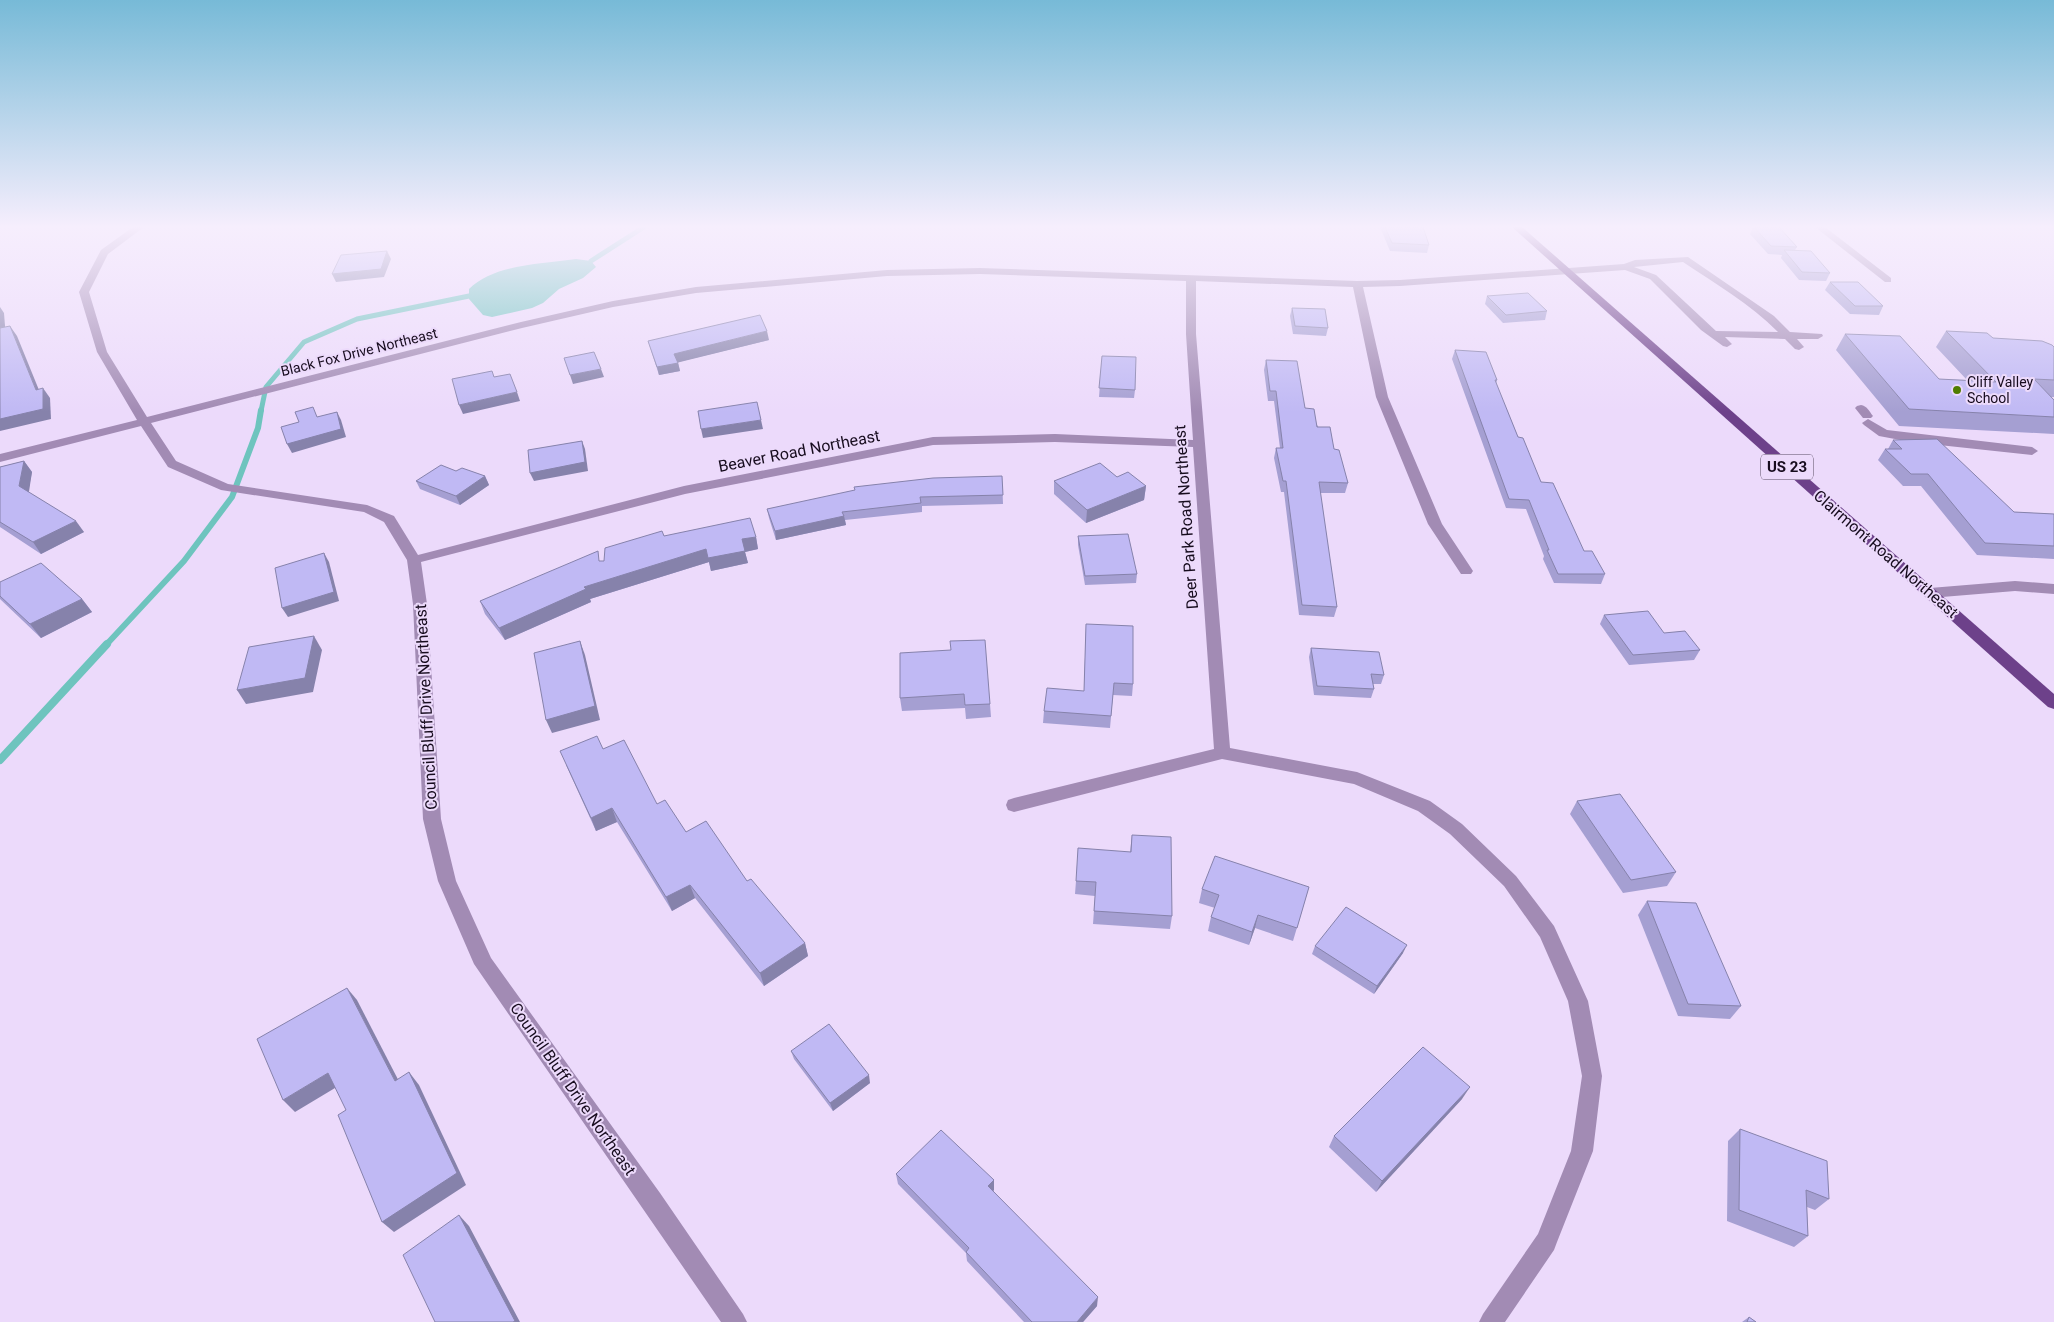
<svg xmlns="http://www.w3.org/2000/svg" width="2054" height="1322" viewBox="0 0 2054 1322" font-family="Roboto,sans-serif">
<style>
.water{fill:#6ec4be}
.lines{fill:none;stroke-linecap:round;stroke-linejoin:round}
.stream-far2{stroke:#6ec4be;stroke-width:5}
.stream-far1{stroke:#6ec4be;stroke-width:6}
.stream{stroke:#6ec4be;stroke-width:8}
.minor{fill:#a28bb4;fill-rule:evenodd}
.major{fill:#6d418a;fill-rule:evenodd}
.wall{fill:#a59fd2}
.shaded-wall{fill:#8682ab}
.building{fill:#c0b9f4;stroke:#8682ab}
.poi-dot{fill:#507d00;stroke:#ecdafb;stroke-width:2}
.labels{text-anchor:middle;dominant-baseline:central;stroke-width:4;stroke-linejoin:round;paint-order:stroke}
.far-street-label{font-size:14px;fill:#170c1e;stroke:#ecdafb}
.far-poi-label{font-size:14px;fill:#170c1e;stroke:#ecdafb;text-anchor:start}
.shield{fill:#ecdafb;stroke:#574a60;stroke-width:1}
.shield-label{font-size:15px;font-weight:bold;fill:#170c1e}
.street-label{font-size:16px;fill:#170c1e;stroke:#ecdafb}
</style>
<rect width="100%" height="100%" fill="#ecdafb"/>
<!-- water -->
<path class="water" d="M576,259l15,2 5,6 -13,11 -24,11 -16,14 -11,5 -40,9 -9,-2 -14,-16v-10c25,-25 73,-25 107,-30z"/>
<g class="lines">
<!-- stream-far2 -->
<g class="stream-far2">
<polyline points="591,261 644,227"/>
<polyline points="261,411 266,387 304,342 357,319 469,296"/>
</g>
<!-- stream-far1 -->
<polyline class="stream-far1" points="106,645 184,561 232,497 258,428 261,410"/>
<!-- stream -->
<polyline class="stream" points="0,760 107,644"/>
<!-- minor -->
<g class="minor">
<path d="M133,227h11l-36,27 -19,38 18,60 40,65 374,-95 92,-21 83,-14 191,-17 93,-2 377,13 43,-1 224,-16 11,-4 53,-3 86,59 16,16 32,2 1,2 -5,3h-21l7,8 -5,3 -4,-1 -10,-10 -60,-2 7,7 -5,3 -4,-1 -22,-16 -51,-51 -25,-9 -225,16 -37,1 25,110 54,127 31,47 -2,3h-10l-33,-50 -52,-127 -23,-110 -157,-6v53l34,414 127,24 73,29 32,23 54,52 38,50 34,75 14,75 -9,75 -36,91 -3,8 -49,72h-26l4,-8 55,-80 33,-83 11,-75 -14,-75 -28,-64 -36,-51 -54,-52 -32,-23 -64,-27 -132,-25 -208,53 -6,-2 -2,-5 2,-5 6,-2 200,-49 -21,-302 -138,-5 -122,3 -248,49 -264,68 6,42 14,215 15,62 35,77 169,235 83,121 4,8h-26l-247,-358 -36,-83 -15,-62 -10,-215 -6,-44 -23,-38 -20,-10 -143,-22 -53,-23 -27,-41 -141,36v-8l137,-34 -40,-68 -18,-60 22,-42zM1683,262c33,22 67,42 95,70l-62,-1 -60,-56 -22,-8zM980,274l206,7v53l7,106 -138,-6 -122,3 -249,49 -266,69 -24,-39 -27,-11 -139,-21 -52,-23 -25,-38 371,-95 91,-21 83,-14 191,-17z"/>
<polygon points="1815,227 1825,227 1891,278 1891,282 1885,282"/>
<path d="M1861,405c6,1 8,6 12,11l-2,2h-8l-8,-10 2,-2z"/>
<polygon points="1868,419 1887,430 2032,447 2038,451 2032,455 1911,442 1879,436 1864,425 1862,423"/>
<polygon points="2015,581 2054,584 2054,594 2015,591 1930,598 1925,596 1923,593 1925,590 1930,588"/>
</g>
<!-- major -->
<polygon class="major" points="1512,227 1522,227 2054,694 2054,709 2048,707"/>
</g>
<!-- wall -->
<g class="wall">
<polygon points="1380,227 1423,227 1429,245 1427,253 1390,251"/>
<polygon points="1753,227 1779,227 1797,247 1795,250 1830,273 1826,281 1799,280 1781,258 1782,255 1768,254 1750,234"/>
<polygon points="1830,282 1883,306 1879,315 1850,314 1825,290"/>
<polygon points="1487,296 1547,311 1545,320 1503,323 1485,304"/>
<polygon points="1292,308 1328,328 1326,336 1293,334 1290,316"/>
<polygon points="1946,331 2054,347 2054,397 2051,397 2054,400 2054,434 1899,426 1836,350 1845,334 1939,379 1967,380 1936,347"/>
<polygon points="769,340 678,362 680,371 659,375 648,341"/>
<polygon points="1455,350 1497,380 1496,384 1518,437 1541,482 1584,551 1605,574 1601,584 1554,583 1543,559 1544,556 1526,509 1506,508 1452,359"/>
<polygon points="1102,356 1135,390 1134,398 1099,397"/>
<polygon points="1266,360 1305,408 1334,449 1348,483 1345,493 1320,493 1337,607 1334,617 1299,615 1284,492 1281,492 1274,458 1276,448 1280,448 1274,401 1268,401 1264,370"/>
<polygon points="1893,440 2014,512 2054,514 2054,559 1977,555 1921,486 1903,486 1878,460 1885,449 1888,449"/>
<polygon points="24,461 32,472 28,492 84,532 41,554 0,527 0,467"/>
<polygon points="456,471 485,476 489,485 460,505 420,489 416,481"/>
<polygon points="1002,476 1003,504 922,506 922,512 845,520 846,525 776,540 769,518 767,509"/>
<polygon points="1117,477 1146,486 1144,500 1086,523 1054,494 1054,481"/>
<polygon points="664,536 756,537 758,549 745,552 748,563 711,571 709,562 590,599 591,602 505,640 485,614 480,601 601,561 604,561"/>
<polygon points="1078,536 1137,574 1136,583 1085,585 1078,545"/>
<polygon points="0,582 82,599 92,612 41,638 0,599"/>
<polygon points="1604,615 1664,633 1700,650 1694,660 1629,665 1600,624"/>
<polygon points="1086,624 1133,684 1132,696 1113,695 1110,728 1043,723 1044,711 1084,691"/>
<polygon points="1311,648 1384,675 1381,684 1373,684 1374,689 1371,698 1314,695 1309,657"/>
<polygon points="951,650 990,704 991,717 966,719 965,708 902,711 900,698"/>
<polygon points="603,749 657,804 686,832 747,881 805,943 808,956 764,986 695,898 672,911 617,822 596,831 566,765"/>
<polygon points="1577,801 1676,872 1667,886 1623,893 1570,814"/>
<polygon points="1132,835 1172,916 1170,929 1093,924 1095,896 1075,894 1076,881 1130,852"/>
<polygon points="1309,887 1293,941 1255,928 1249,945 1208,931 1211,917 1215,908 1199,903 1202,889"/>
<polygon points="1647,901 1741,1006 1730,1019 1678,1016 1638,915"/>
<polygon points="1315,946 1403,953 1374,994 1312,954"/>
<polygon points="791,1051 870,1083 833,1111 794,1059"/>
<polygon points="1462,1099 1376,1192 1329,1147 1334,1136"/>
<polygon points="1740,1129 1829,1199 1815,1210 1807,1207 1808,1236 1794,1247 1727,1221 1728,1141"/>
<polygon points="896,1174 994,1180 994,1190 993,1191 1097,1306 1083,1322 1024,1322 967,1261 966,1253 898,1184"/>
<polygon points="1749,1317 1756,1322 1742,1322"/>
</g>
<!-- shaded-wall -->
<g class="shaded-wall">
<polygon points="387,251 391,259 384,277 336,282 332,274"/>
<polygon points="0,307 4,313 6,339 0,330"/>
<polygon points="10,326 17,336 43,400 36,390"/>
<polygon points="767,331 769,340 676,363 674,354"/>
<polygon points="678,363 680,371 659,375 657,367"/>
<polygon points="601,369 604,377 573,384 570,375"/>
<polygon points="43,388 50,398 51,419 0,431 0,419"/>
<polygon points="517,392 520,401 463,414 459,405"/>
<polygon points="337,412 341,420 346,437 292,453 287,444"/>
<polygon points="761,420 763,429 703,438 701,429"/>
<polygon points="582,441 585,449 588,471 534,481 530,473"/>
<polygon points="24,461 32,472 28,498 19,486"/>
<polygon points="485,476 489,485 460,505 456,496"/>
<polygon points="1146,486 1144,500 1086,523 1087,510"/>
<polygon points="844,516 846,525 776,540 775,531"/>
<polygon points="76,521 84,532 41,554 33,542"/>
<polygon points="756,537 758,549 745,552 748,563 711,571 709,562 590,599 591,602 505,640 499,628 584,587 706,549 742,539"/>
<polygon points="324,553 329,562 339,601 288,617 282,608"/>
<polygon points="82,599 92,612 41,638 30,624"/>
<polygon points="314,636 322,650 313,692 246,704 237,690"/>
<polygon points="580,641 585,655 600,720 552,733 546,720"/>
<polygon points="612,808 617,822 596,831 591,818"/>
<polygon points="690,885 695,898 672,911 666,897"/>
<polygon points="1258,915 1255,928 1249,945 1252,932"/>
<polygon points="805,943 808,956 764,986 760,973"/>
<polygon points="1407,945 1403,953 1374,994 1377,986"/>
<polygon points="347,988 357,1000 405,1093 395,1081"/>
<polygon points="409,1072 419,1085 466,1185 394,1232 382,1222"/>
<polygon points="328,1073 340,1085 295,1112 283,1100"/>
<polygon points="869,1075 870,1083 833,1111 830,1103"/>
<polygon points="1470,1087 1462,1099 1376,1192 1382,1181"/>
<polygon points="994,1180 994,1190 989,1196 988,1186"/>
<polygon points="459,1215 469,1226 520,1322 513,1322"/>
<polygon points="1098,1297 1097,1306 1083,1322 1077,1322"/>
</g>
<!-- building -->
<g class="building">
<polygon points="1385,227 1423,227 1429,245 1392,243"/>
<polygon points="1754,227 1779,227 1797,247 1771,246"/>
<polygon points="1784,250 1811,251 1830,273 1802,272"/>
<polygon points="387,251 381,269 332,274 341,255"/>
<polygon points="1830,282 1858,282 1883,306 1855,306"/>
<polygon points="1528,293 1547,311 1506,315 1487,296"/>
<polygon points="1292,308 1325,309 1328,328 1295,326"/>
<polygon points="760,315 767,331 674,354 678,363 657,367 648,341"/>
<polygon points="10,326 36,390 43,388 43,409 0,419 0,328"/>
<polygon points="1946,331 1987,333 1993,338 2042,341 2052,345 2054,347 2054,380 2034,379 2054,400 2054,417 1909,409 1845,334 1900,336 1939,379 1996,382"/>
<polygon points="1455,350 1486,352 1497,380 1495,380 1518,437 1523,438 1541,482 1553,483 1584,551 1592,551 1605,574 1558,574 1547,550 1549,550 1529,500 1509,499"/>
<polygon points="594,352 601,369 570,375 564,358"/>
<polygon points="1102,356 1136,357 1135,390 1099,388"/>
<polygon points="1266,360 1297,361 1305,408 1314,409 1317,427 1330,427 1334,449 1339,450 1348,483 1319,482 1337,607 1302,605 1286,481 1283,481 1276,448 1283,448 1276,391 1270,391"/>
<polygon points="492,371 494,377 510,374 517,392 459,405 452,379"/>
<polygon points="757,402 761,420 701,429 698,411"/>
<polygon points="313,407 317,417 337,412 341,429 287,444 281,427 299,422 295,412"/>
<polygon points="1937,439 2014,512 2054,514 2054,546 1985,543 1928,474 1911,474 1885,449 1902,449 1893,440"/>
<polygon points="582,441 585,462 530,473 528,450"/>
<polygon points="24,461 19,486 76,521 33,542 0,522 0,467"/>
<polygon points="1100,463 1117,477 1128,472 1146,486 1087,510 1054,481"/>
<polygon points="441,465 456,471 462,468 485,476 456,496 416,481"/>
<polygon points="1002,476 1003,495 920,497 921,503 842,512 844,516 775,531 767,509 855,490 854,487 933,478"/>
<polygon points="750,518 756,537 742,539 745,551 708,558 706,549 584,587 586,589 499,628 480,601 598,551 599,561 604,561 605,548 662,531 664,536"/>
<polygon points="1128,534 1137,574 1085,576 1078,536"/>
<polygon points="324,553 334,592 282,608 275,568"/>
<polygon points="41,563 82,599 30,624 0,596 0,582"/>
<polygon points="1648,611 1664,633 1685,631 1700,650 1633,655 1604,615"/>
<polygon points="1086,624 1133,626 1133,684 1114,683 1111,716 1044,711 1047,688 1084,691"/>
<polygon points="314,636 305,678 237,690 249,647"/>
<polygon points="985,640 990,704 965,705 964,694 900,698 900,653 951,650 950,641"/>
<polygon points="580,641 595,706 546,720 534,653"/>
<polygon points="1311,648 1379,652 1384,675 1371,674 1374,689 1317,686"/>
<polygon points="597,736 603,749 624,740 657,804 665,800 686,832 706,821 747,881 751,879 805,943 760,973 690,885 666,897 612,808 591,818 560,751"/>
<polygon points="1620,794 1676,872 1631,880 1577,801"/>
<polygon points="1132,835 1171,837 1172,916 1094,911 1096,882 1076,881 1078,848 1131,852"/>
<polygon points="1215,856 1309,887 1297,928 1258,915 1252,932 1211,917 1219,895 1202,889"/>
<polygon points="1647,901 1696,903 1741,1006 1688,1004"/>
<polygon points="1346,907 1407,945 1377,986 1315,946"/>
<polygon points="347,988 395,1081 409,1072 457,1173 382,1222 338,1115 346,1110 328,1073 283,1100 257,1039"/>
<polygon points="829,1024 869,1075 830,1103 791,1051"/>
<polygon points="1423,1047 1470,1087 1382,1181 1334,1136"/>
<polygon points="1740,1129 1827,1161 1829,1199 1806,1190 1808,1236 1739,1210"/>
<polygon points="941,1130 994,1180 988,1186 1098,1297 1077,1322 1032,1322 966,1252 969,1248 896,1174"/>
<polygon points="459,1215 515,1321 513,1322 435,1322 403,1255"/>
<polygon points="1749,1317 1756,1322 1747,1322"/>
</g>
<!-- sky -->
<linearGradient id="sky" x2="0" y2="1"><stop stop-color="#77bad7"/><stop offset="0.55" stop-color="#f6eefd"/><stop offset="1" stop-color="#f6eefd" stop-opacity="0"/></linearGradient>
<rect width="2054" height="412" fill="url(#sky)"/>
<!-- markers -->
<circle class="poi-dot" cx="1957" cy="390" r="5"/>
<g class="labels">
<!-- far-street labels -->
<g class="far-street-label">
<text transform="translate(359 352) rotate(-14)">Black Fox Drive Northeast</text>
</g>
<!-- far-poi labels -->
<g class="far-poi-label">
<text x="1967" y="382">Cliff Valley<tspan x="1967" dy="16">School</tspan></text>
</g>
<!-- shield labels -->
<rect class="shield" x="1761" y="454.5" width="52" height="25" rx="4"/>
<g class="shield-label">
<text x="1787" y="467">US 23</text>
</g>
<!-- street labels -->
<g class="street-label">
<text transform="translate(799 451) rotate(-11)">Beaver Road Northeast</text>
<text transform="translate(1186 517) rotate(-94)">Deer Park Road Northeast</text>
<text transform="translate(1886 554) rotate(41)">Clairmont Road Northeast</text>
<text transform="translate(426 707) rotate(-93)">Council Bluff Drive Northeast</text>
<text transform="translate(573 1089) rotate(55)">Council Bluff Drive Northeast</text>
</g>
</g>
</svg>
